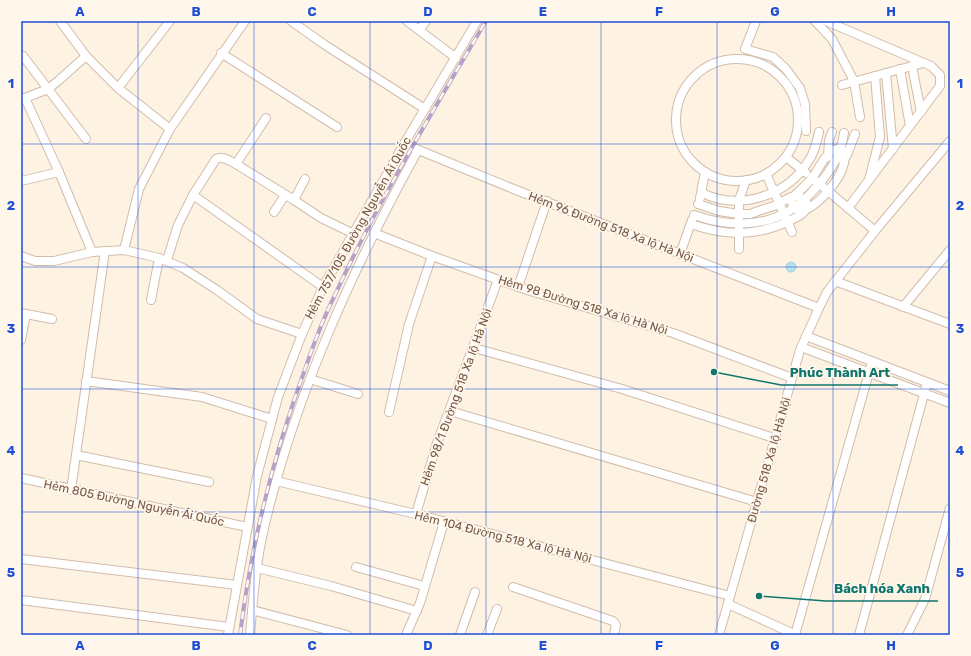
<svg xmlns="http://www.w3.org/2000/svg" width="971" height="656" viewBox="0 0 971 656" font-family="Rubik,sans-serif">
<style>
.water{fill:#b6e2e9;stroke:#9bd2dc}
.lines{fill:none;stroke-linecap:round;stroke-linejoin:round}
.minor-casing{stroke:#d2bcab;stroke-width:10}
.minor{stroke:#fff;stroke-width:8}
.rail-casing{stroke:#b6a1c8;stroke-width:4}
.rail{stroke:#fff7eb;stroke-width:2.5;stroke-dasharray:8;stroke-linecap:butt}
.grid{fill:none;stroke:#1d4ed8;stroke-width:1;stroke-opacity:0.55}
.labels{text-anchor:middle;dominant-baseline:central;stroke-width:3.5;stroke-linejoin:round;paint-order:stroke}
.street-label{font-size:12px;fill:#785847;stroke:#fff7eb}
.leader{fill:none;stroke:#0f766e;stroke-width:1.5}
.callout-dot{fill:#0f766e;stroke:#fff7eb;stroke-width:1.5}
.callout-label{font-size:13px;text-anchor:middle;font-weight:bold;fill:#0f766e;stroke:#fff7eb;stroke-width:3.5;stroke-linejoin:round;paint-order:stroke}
.neatline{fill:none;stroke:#1d4ed8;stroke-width:1.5}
.grid-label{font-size:13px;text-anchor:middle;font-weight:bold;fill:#1d4ed8}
</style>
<rect width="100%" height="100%" fill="#fef3e3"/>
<!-- water -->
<circle class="water" cx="791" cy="267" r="5"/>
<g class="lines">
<defs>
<g id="minor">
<polyline points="60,21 86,56 118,88 170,129"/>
<polyline points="291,21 325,45 425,109"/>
<polyline points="407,21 456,58"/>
<polyline points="756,21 745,49 773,57 786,69 800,88 805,104 806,131"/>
<polyline points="815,21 832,39 854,81 860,117"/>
<polyline points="826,21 931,66 940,75 940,86 869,180"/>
<polyline points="419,30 426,21"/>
<polyline points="221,53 337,127"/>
<polyline points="23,56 86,139"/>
<circle cx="737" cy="120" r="61"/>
<polyline points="912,66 921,112"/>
<polyline points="900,69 910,126"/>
<polyline points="886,73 893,149"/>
<polyline points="842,85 923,63"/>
<polyline points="118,88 170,21"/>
<polyline points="21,98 25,98 59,172 92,252"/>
<polyline points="25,98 48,89 58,81 86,56"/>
<polyline points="404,144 516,190 819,308"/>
<path d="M837,149l5,1c1,4 3,9 2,13 -3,16 -28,47 -45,48 -6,-3 -8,-7 -7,-13 7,-7 15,-13 21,-21 7,-10 12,-24 24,-28z"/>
<polyline points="786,157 806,173"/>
<polyline points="828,157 829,140 832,132"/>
<polyline points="843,161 847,155 855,134"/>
<polyline points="236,164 294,200 305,179"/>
<polyline points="766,174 792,232"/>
<polyline points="815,180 848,208"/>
<polyline points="21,181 59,172"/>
<path d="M702,193c38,18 86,3 107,-33 6,-8 8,-19 10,-28"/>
<polyline points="193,195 323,287"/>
<polyline points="700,198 705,172"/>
<polyline points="294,200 321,218 354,234"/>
<polyline points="274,212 285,195"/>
<path d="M694,215c30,11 67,13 95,-4 12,-6 21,-17 30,-27 13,-15 22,-30 25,-51"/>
<path d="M691,224c35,12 66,13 100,-4 10,-5 17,-7 15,-20l-9,-4 -6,1 -17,9 -13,4 -11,4h-11l-20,-3 -21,-7"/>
<polyline points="875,231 848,208 869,180 880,137 875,76"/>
<polyline points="374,233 432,256 527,290 673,333 792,378"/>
<polyline points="739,249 739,200 746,180"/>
<polyline points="124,250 139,189 170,129 245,21"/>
<polyline points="680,254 692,220"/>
<polyline points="21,256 35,261 54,261 92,252 124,250 159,258 183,268 217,290 257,319 302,334"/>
<path d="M167,260l11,-35 15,-30 23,-36c6,-4 14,2 20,5l30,-46"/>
<polyline points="835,281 950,324"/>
<polyline points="518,287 547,201"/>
<polyline points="151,300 159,258"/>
<polyline points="903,307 950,250"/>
<polyline points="21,313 52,319"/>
<polyline points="806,336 950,391"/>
<polyline points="21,340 26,314"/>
<polyline points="801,347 950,403"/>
<polyline points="474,348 622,389 774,438"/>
<polyline points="310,379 358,394"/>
<polyline points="86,381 202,397 272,419"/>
<polyline points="450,411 757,502"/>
<polyline points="389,412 409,324 432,256"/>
<polyline points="76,455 209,482"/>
<polyline points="21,478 247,527"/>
<polyline points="276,481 416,514 730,596"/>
<polyline points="71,490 105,251"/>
<polyline points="416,514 437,443 498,280"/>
<polyline points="21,559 237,585"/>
<polyline points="356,567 424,586"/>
<polyline points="257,568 331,586 417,611"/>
<polyline points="513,587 613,621 616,625 614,635"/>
<polyline points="21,600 229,627"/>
<polyline points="728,604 796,635"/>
<polyline points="252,610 347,635"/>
<polyline points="228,635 257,476 278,397 302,334 323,287 404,144 477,21"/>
<path d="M250,635c3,-37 6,-75 15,-111 31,-131 88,-256 153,-374"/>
<polyline points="406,635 420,603 444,522"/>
<polyline points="460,635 475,592"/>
<polyline points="487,635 497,609"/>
<polyline points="719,635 800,350 819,308 827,292 875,231 950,141"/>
<polyline points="795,635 872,362"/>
<polyline points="859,635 927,383"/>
<polyline points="907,635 925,599 950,508"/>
</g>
</defs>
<!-- minor casing -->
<use href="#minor" class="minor-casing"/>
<!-- minor -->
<use href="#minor" class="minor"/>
<defs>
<path id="rail" d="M240,635c11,-90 33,-178 64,-263 9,-26 18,-51 30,-75 44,-96 99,-186 152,-276"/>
</defs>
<!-- rail casing -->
<use href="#rail" class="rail-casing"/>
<!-- rail -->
<use href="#rail" class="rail"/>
</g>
<!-- grid -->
<path class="grid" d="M138,21v614M254,21v614M370,21v614M486,21v614M601,21v614M717,21v614M833,21v614M21,144h929M21,267h929M21,389h929M21,512h929"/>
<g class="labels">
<!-- street labels -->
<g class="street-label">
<text transform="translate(611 227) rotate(21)">Hẻm 96 Đường 518 Xa lộ Hà Nội</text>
<text transform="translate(358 228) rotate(-61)">Hẻm 757/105 Đường Nguyễn Ái Quốc</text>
<text transform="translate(583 305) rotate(17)">Hẻm 98 Đường 518 Xa lộ Hà Nội</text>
<text transform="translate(456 397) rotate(-70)">Hẻm 98/1 Đường 518 Xa lộ Hà Nội</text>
<text transform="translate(769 460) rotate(-74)">Đường 518 Xa lộ Hà Nội</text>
<text transform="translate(134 503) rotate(12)">Hẻm 805 Đường Nguyễn Ái Quốc</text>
<text transform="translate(503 537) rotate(14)">Hẻm 104 Đường 518 Xa lộ Hà Nội</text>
</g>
</g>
<!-- callouts -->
<path class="leader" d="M714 372L781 385H898M759 596L826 601H938"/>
<g class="callout-dot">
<circle cx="714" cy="372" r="4"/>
<circle cx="759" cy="596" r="4"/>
</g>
<g class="callout-label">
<text x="840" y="377">Phúc Thành Art</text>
<text x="882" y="593">Bách hóa Xanh</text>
</g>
<!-- border -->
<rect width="971" height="656" fill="none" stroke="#fff7eb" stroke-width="44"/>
<rect x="22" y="22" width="927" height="612" class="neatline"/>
<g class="grid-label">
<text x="80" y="16">A</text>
<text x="196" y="16">B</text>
<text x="312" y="16">C</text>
<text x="428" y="16">D</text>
<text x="543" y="16">E</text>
<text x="659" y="16">F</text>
<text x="775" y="16">G</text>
<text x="891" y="16">H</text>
<text x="11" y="88">1</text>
<text x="960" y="88">1</text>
<text x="11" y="210">2</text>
<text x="960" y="210">2</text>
<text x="11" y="333">3</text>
<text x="960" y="333">3</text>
<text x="11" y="455">4</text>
<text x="960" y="455">4</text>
<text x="11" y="577">5</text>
<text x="960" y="577">5</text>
<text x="80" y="650">A</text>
<text x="196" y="650">B</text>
<text x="312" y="650">C</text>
<text x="428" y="650">D</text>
<text x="543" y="650">E</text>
<text x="659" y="650">F</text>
<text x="775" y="650">G</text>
<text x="891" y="650">H</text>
</g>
</svg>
